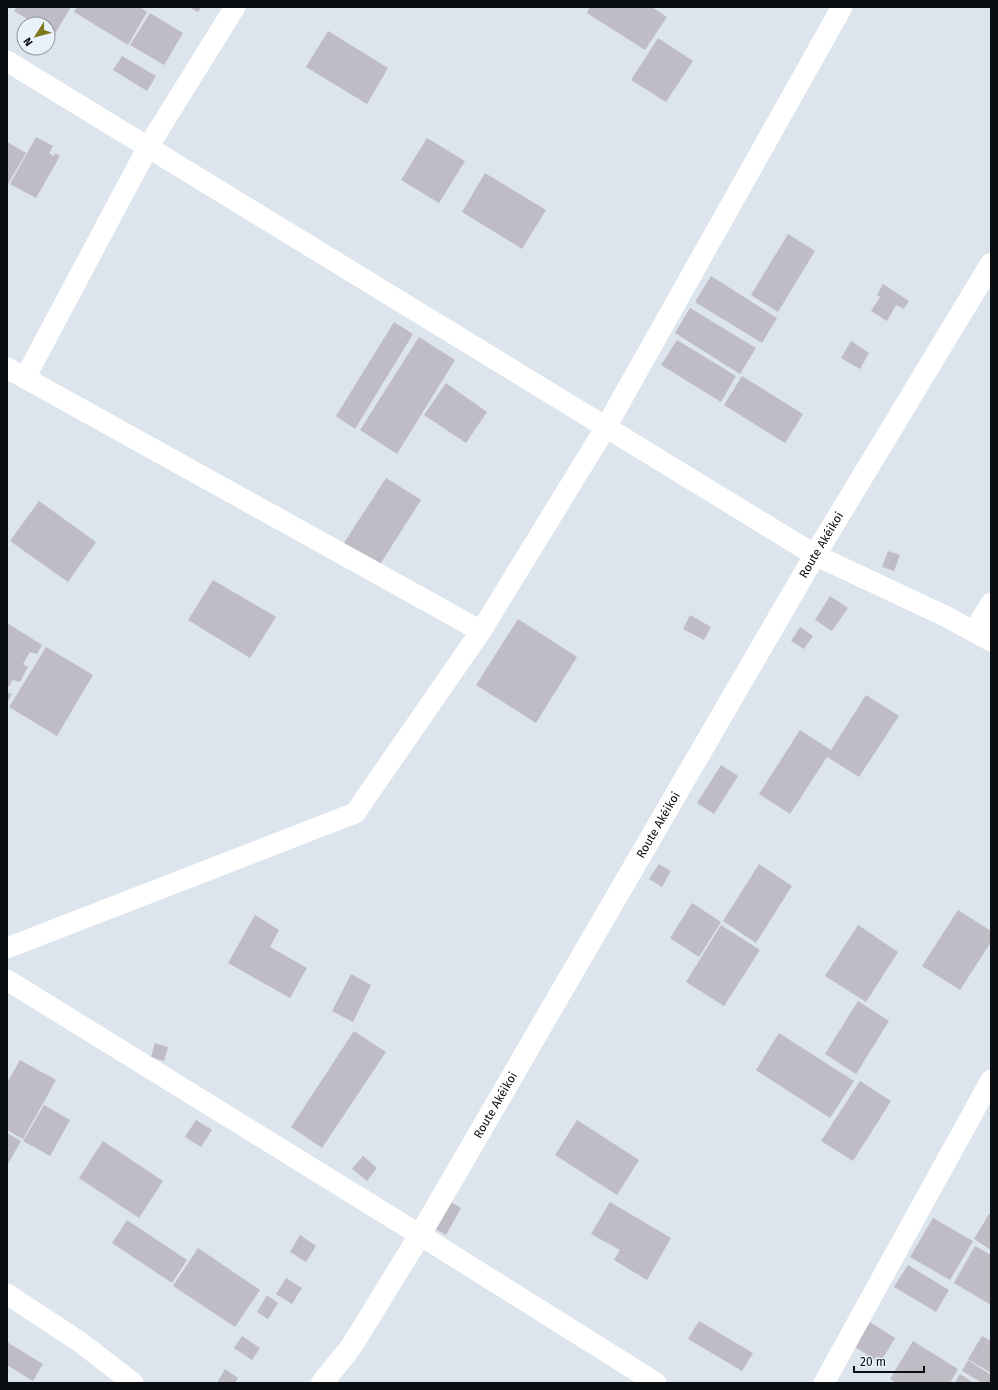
<svg xmlns="http://www.w3.org/2000/svg" width="998" height="1390" viewBox="0 0 998 1390" font-family="'Fira Sans',sans-serif">
<style>
.building{fill:#c0bcc6}
.lines{fill:none;stroke-linecap:round;stroke-linejoin:round}
.minor{stroke:#fff;stroke-width:21}
.tertiary{stroke:#fff;stroke-width:22}
.labels{text-anchor:middle;dominant-baseline:central;stroke-width:3;stroke-linejoin:round;paint-order:stroke}
.street-label{font-size:12px;fill:#0b0e10;stroke:#e9f1fa}
</style>
<rect width="100%" height="100%" fill="#dce4ed"/>
<!-- building -->
<g class="building">
<polygon points="17,7 71,7 54,35 48,31 48,24 36,24 14,11"/>
<polygon points="77,7 140,7 147,12 128,45 74,12"/>
<polygon points="189,7 201,7 198,12"/>
<polygon points="590,7 652,7 667,17 645,50 587,13"/>
<polygon points="150,13 183,33 164,65 130,45"/>
<polygon points="328,31 388,68 367,104 306,67"/>
<polygon points="658,38 693,61 666,102 631,80"/>
<polygon points="122,56 156,76 147,91 113,70"/>
<polygon points="36,137 53,146 49,153 54,156 55,153 60,156 36,198 10,184"/>
<polygon points="427,138 465,161 439,203 401,180"/>
<polygon points="7,142 26,153 7,186"/>
<polygon points="485,173 546,210 522,249 462,212"/>
<polygon points="788,234 815,251 778,312 751,295"/>
<polygon points="711,276 777,318 762,343 695,302"/>
<polygon points="883,284 909,301 904,309 896,305 887,321 871,311 880,297 877,295"/>
<polygon points="690,308 756,348 740,374 675,333"/>
<polygon points="394,322 413,334 355,429 336,416"/>
<polygon points="419,337 455,360 397,454 360,430"/>
<polygon points="677,340 736,376 721,402 661,365"/>
<polygon points="851,341 869,353 860,369 841,358"/>
<polygon points="742,376 803,414 785,443 724,405"/>
<polygon points="446,383 487,412 466,443 424,415"/>
<polygon points="386,478 421,500 379,566 344,543"/>
<polygon points="39,501 96,542 68,582 10,541"/>
<polygon points="888,551 900,555 894,571 882,567"/>
<polygon points="213,580 276,617 250,658 188,620"/>
<polygon points="830,596 848,608 832,631 815,620"/>
<polygon points="690,615 711,627 704,640 683,629"/>
<polygon points="518,619 577,657 536,723 476,685"/>
<polygon points="7,623 42,645 37,654 30,652 23,664 28,667 20,682 13,680 7,689"/>
<polygon points="800,627 813,636 804,649 791,641"/>
<polygon points="46,647 93,675 57,736 9,707"/>
<polygon points="7,692 12,694 7,703"/>
<polygon points="866,695 899,716 859,777 827,757 790,814 759,794 800,730 831,750"/>
<polygon points="721,765 738,776 714,814 697,803"/>
<polygon points="659,864 671,871 662,887 649,879"/>
<polygon points="759,864 792,886 756,943 723,921"/>
<polygon points="692,903 721,922 699,957 670,938"/>
<polygon points="958,910 991,931 991,942 960,990 922,966"/>
<polygon points="255,915 279,930 270,947 307,968 290,998 228,963"/>
<polygon points="721,925 760,950 724,1006 686,982"/>
<polygon points="858,925 898,952 866,1002 825,976"/>
<polygon points="351,974 371,985 353,1022 332,1011"/>
<polygon points="858,1001 889,1021 856,1074 825,1054"/>
<polygon points="354,1031 386,1052 322,1148 291,1127"/>
<polygon points="779,1033 854,1081 830,1118 756,1070"/>
<polygon points="155,1043 168,1047 164,1061 151,1057"/>
<polygon points="20,1060 56,1080 23,1139 7,1130 7,1083"/>
<polygon points="860,1081 891,1101 853,1161 821,1141"/>
<polygon points="44,1105 70,1120 50,1156 23,1141"/>
<polygon points="196,1120 212,1130 201,1147 185,1137"/>
<polygon points="577,1120 639,1160 617,1195 555,1155"/>
<polygon points="7,1133 21,1141 7,1166"/>
<polygon points="103,1141 163,1181 139,1218 79,1178"/>
<polygon points="363,1156 377,1168 367,1181 352,1169"/>
<polygon points="446,1199 461,1208 446,1235 430,1226"/>
<polygon points="610,1202 671,1238 647,1280 614,1260 620,1250 591,1234"/>
<polygon points="989,1214 991,1215 991,1250 974,1239"/>
<polygon points="933,1218 973,1241 950,1280 910,1257"/>
<polygon points="127,1220 187,1260 172,1283 112,1243"/>
<polygon points="300,1235 316,1246 306,1262 290,1252"/>
<polygon points="975,1246 991,1255 991,1305 954,1283"/>
<polygon points="198,1248 260,1290 235,1327 173,1286"/>
<polygon points="908,1265 949,1290 936,1312 894,1287"/>
<polygon points="286,1278 302,1288 292,1304 276,1294"/>
<polygon points="267,1295 278,1303 268,1319 257,1312"/>
<polygon points="699,1321 753,1353 742,1371 688,1339"/>
<polygon points="870,1322 895,1338 880,1363 855,1347"/>
<polygon points="242,1336 260,1348 252,1360 234,1348"/>
<polygon points="982,1336 991,1341 991,1373 968,1359"/>
<polygon points="913,1341 958,1369 950,1383 896,1383 890,1379"/>
<polygon points="7,1342 43,1364 33,1381 7,1365"/>
<polygon points="968,1360 991,1375 991,1383 982,1383 962,1371"/>
<polygon points="225,1369 238,1378 235,1383 217,1383"/>
<polygon points="960,1374 974,1383 955,1383"/>
</g>
<g class="lines">
<!-- minor -->
<g class="minor">
<polyline points="7,61 815,555 945,616 991,641"/>
<polyline points="7,368 481,631"/>
<polyline points="25,378 148,147 235,7"/>
<polyline points="974,631 991,603"/>
<polyline points="7,948 355,813 481,631 606,427 842,7"/>
<polyline points="7,980 420,1235 656,1383"/>
<polyline points="7,1294 80,1342 133,1383"/>
<polyline points="824,1383 991,1080"/>
</g>
<!-- tertiary -->
<path class="tertiary" id="s1" d="M322,1383l29,-36 69,-112 395,-680 176,-291"/>
</g>
<g class="labels">
<!-- street labels -->
<g class="street-label">
<text stroke="none"><textPath href="#s1" startOffset="976">Route Akéikoi</textPath></text>
<text stroke="none"><textPath href="#s1" startOffset="652">Route Akéikoi</textPath></text>
<text stroke="none"><textPath href="#s1" startOffset="328">Route Akéikoi</textPath></text>
</g>
</g>
<!-- border -->
<rect width="998" height="1390" fill="none" stroke="#0b0e10" stroke-width="16"/>
<!-- north arrow -->
<g transform="translate(36 36) rotate(234)"><circle r="19" fill="#e9f1fa" stroke="#90969c"/>
<path d="M0-3L7 15L0 10L-7 15Z" fill="#80771b"/>
<text y="-6" font-size="11" font-weight="bold" text-anchor="middle" fill="#0b0e10">N</text>
</g>
<!-- scale -->
<path d="M854 1366v6h70v-6" fill="none" stroke="#0b0e10" stroke-width="2"/>
<text x="860" y="1366" font-size="12" fill="#0b0e10" stroke="#e9f1fa" stroke-width="3" paint-order="stroke">20 m</text>
</svg>
